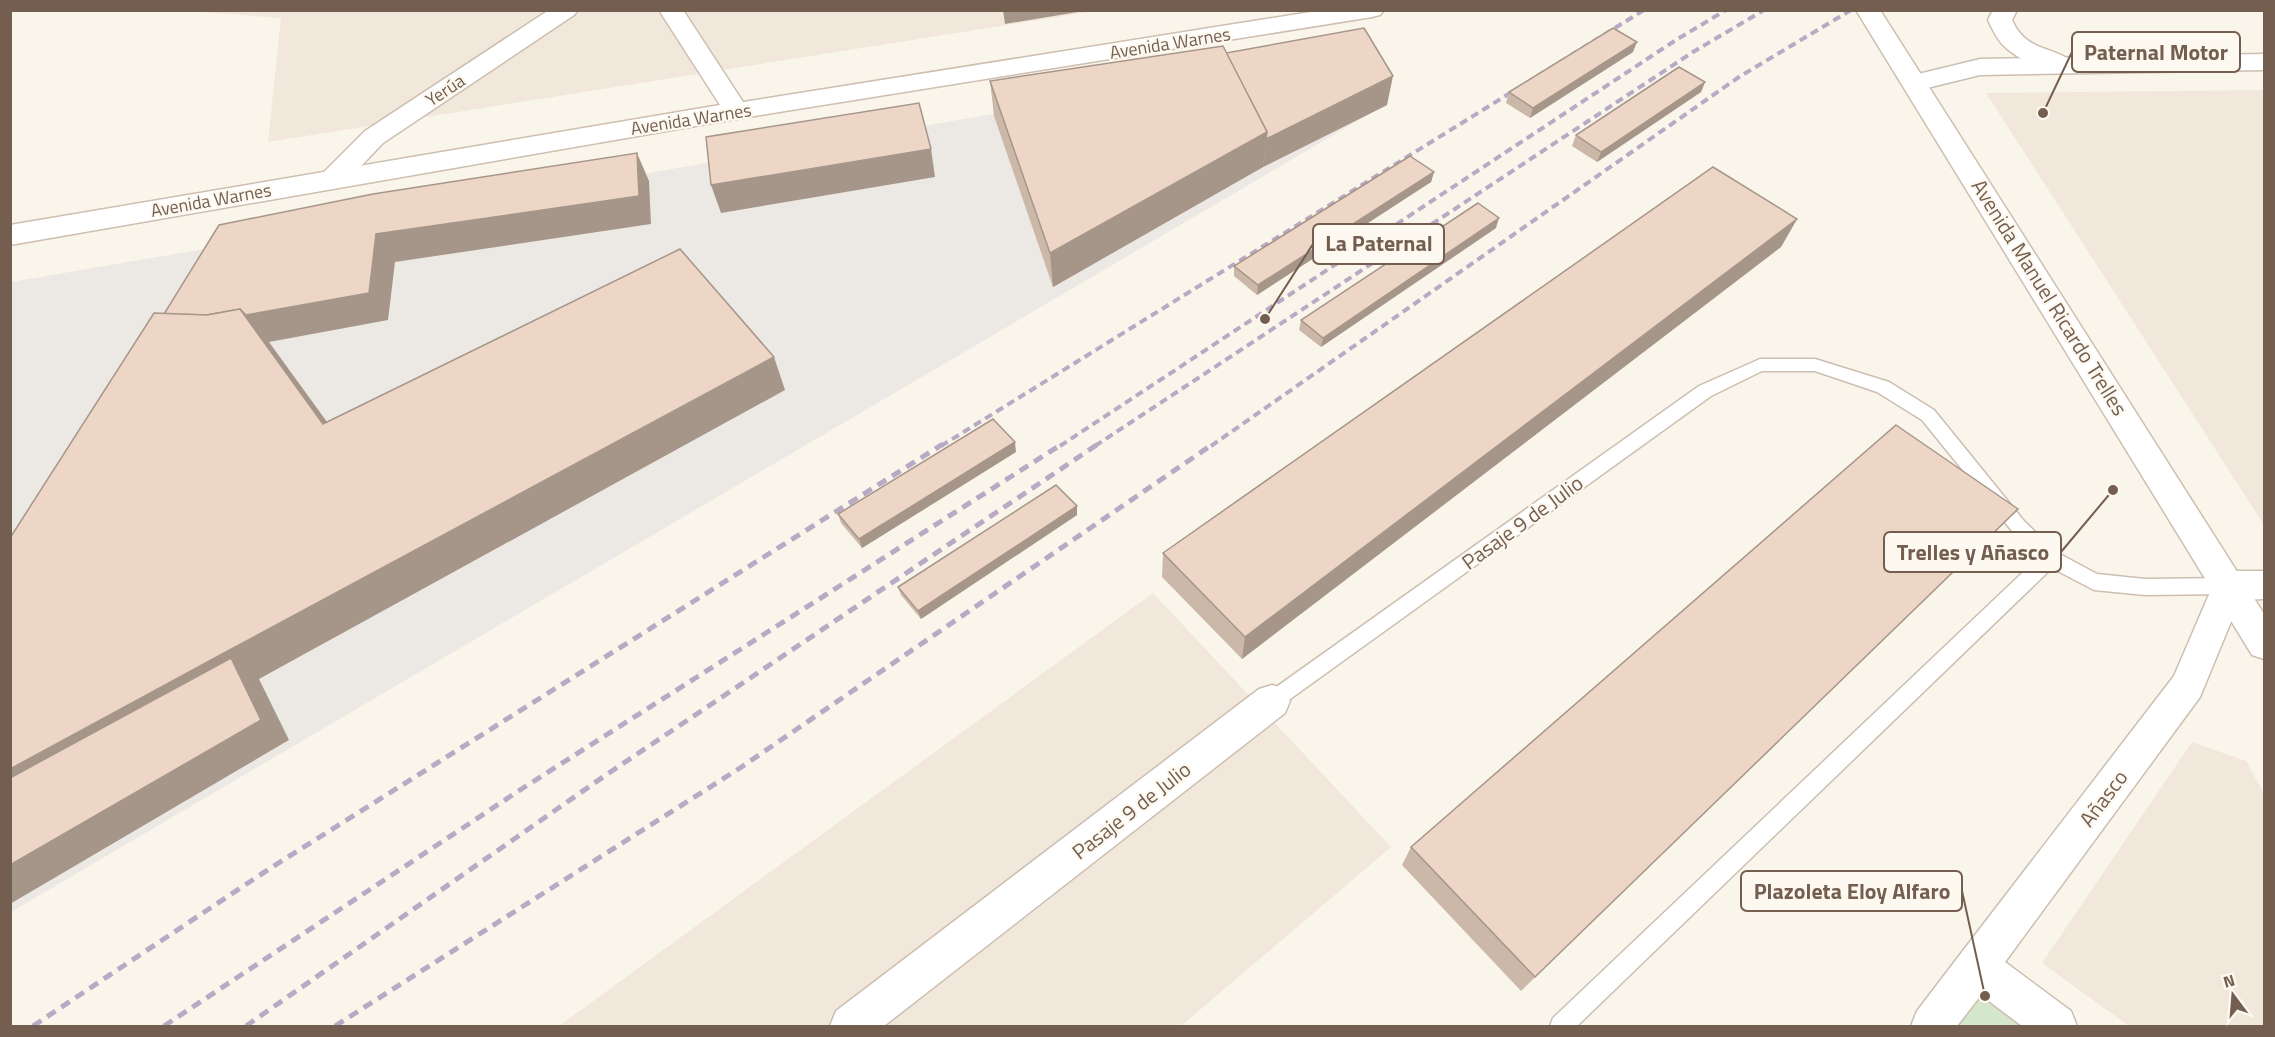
<svg xmlns="http://www.w3.org/2000/svg" width="2275" height="1037" viewBox="0 0 2275 1037" font-family="'Titillium Web',sans-serif">
<style>
.residential{fill:#f1e7da}
.industrial{fill:#ece8e3}
.green{fill:#d5e7ca}
.lines{fill:none;stroke-linecap:round;stroke-linejoin:round}
.lane-casing{stroke:#ccbeb1;stroke-width:3}
.street-casing{stroke:#ccbeb1;stroke-width:3}
.secondary-casing{stroke:#cebeaf;stroke-width:3}
.lane{fill:#fff;fill-rule:evenodd}
.street{fill:#fff;fill-rule:evenodd}
.secondary{fill:#fff;fill-rule:evenodd}
.rail-far1{stroke:#b8a9c4;stroke-width:4;stroke-dasharray:8 5;stroke-linecap:butt}
.rail{stroke:#b8a9c4;stroke-width:5;stroke-dasharray:10 7;stroke-linecap:butt}
.wall{fill:#ccb8a9}
.shaded-wall{fill:#a6968a}
.building{fill:#edd6c5;stroke:#a6968a;stroke-width:1.5}
.labels{text-anchor:middle;dominant-baseline:central;stroke-width:4.5;stroke-linejoin:round;paint-order:stroke}
.far-street-label{font-size:18px;fill:#735e50;stroke:#fdf9f1}
.street-label{font-size:21px;fill:#735e50;stroke:#fdf9f1}
.leader{fill:none;stroke:#735e50;stroke-width:2}
.callout-dot{fill:#735e50;stroke:#fdf9f1;stroke-width:2}
.callout{fill:#fdf9f1;stroke:#735e50;stroke-width:2}
.callout-label{font-size:22px;text-anchor:middle;font-weight:bold;fill:#735e50}
</style>
<rect width="100%" height="100%" fill="#faf5eb"/>
<!-- residential -->
<g class="residential">
<polygon points="188,11 1095,11 268,142 281,18"/>
<polygon points="2264,90 2264,525 1986,93"/>
<polygon points="1153,593 1391,847 1181,1026 559,1026"/>
<polygon points="2192,742 2246,761 2264,794 2264,1026 2129,1026 2042,963"/>
</g>
<!-- industrial -->
<polygon class="industrial" points="1367,50 1388,103 11,912 11,282"/>
<!-- green -->
<polygon class="green" points="1976,966 2056,1026 1932,1026"/>
<g class="lines">
<defs>
<polygon id="lane" points="1760,359 1815,359 1889,382 1934,410 2024,521 2056,552 2097,574 2145,579 2229,578 2236,580 2238,586 2236,592 2229,594 2145,595 2094,590 2052,568 1577,1026 1550,1026 1553,1018 2038,558 2012,531 1922,420 1877,392 1815,371 1762,371 1711,396 1279,707 1272,710 1265,707 1262,701 1265,695 1699,386"/>
<g id="street">
<polygon points="549,10 578,10 574,15 383,143 343,185 333,188 323,185 320,179 323,173 365,131"/>
<polygon points="2264,54 2264,70 1980,75 1915,91 1906,89 1902,83 1906,77 1980,59"/>
<polygon points="2229,571 2264,571 2264,599 2240,600 2200,697 2005,962 2071,1011 2077,1026 2022,1026 1981,995 1957,1026 1911,1026 1917,1011 1962,952 2174,676 2217,576"/>
<polygon points="1272,685 1285,689 1290,701 1285,713 884,1026 830,1026 836,1011 1259,689"/>
</g>
<g id="secondary">
<polygon points="659,10 683,10 743,102 1323,10 1384,10 1380,15 1372,17 736,119 10,245 10,225 720,105"/>
<polygon points="1856,10 1880,10 2264,614 2264,659 2252,655"/>
<path d="M1993,10h24l-5,10c15,35 49,26 61,45l-3,6c-20,5 -54,-12 -68,-27 -6,-7 -10,-15 -14,-24z"/>
</g>
</defs>
<!-- lane casing -->
<use href="#lane" class="lane-casing"/>
<!-- street casing -->
<use href="#street" class="street-casing"/>
<!-- secondary casing -->
<use href="#secondary" class="secondary-casing"/>
<!-- lane -->
<use href="#lane" class="lane"/>
<!-- street -->
<use href="#street" class="street"/>
<!-- secondary -->
<use href="#secondary" class="secondary"/>
<!-- rail-far1 -->
<g class="rail-far1">
<polyline points="941,446 1644,10"/>
<polyline points="1060,446 1676,40 1726,10"/>
<polyline points="1095,446 1693,52 1764,10"/>
<polyline points="1211,446 1739,77 1851,10"/>
</g>
<!-- rail -->
<g class="rail">
<polyline points="33,1026 269,869 943,444"/>
<polyline points="164,1026 520,790 1062,444"/>
<polyline points="246,1026 603,777 1098,444"/>
<polyline points="335,1026 740,768 1213,444"/>
</g>
</g>
<!-- wall -->
<g class="wall">
<polygon points="1633,52 1530,118 1506,103 1509,92"/>
<polygon points="1226,53 1387,105 1263,167 1053,287 994,116 990,81"/>
<polygon points="1705,82 1701,92 1597,162 1572,146 1576,135"/>
<polygon points="1434,172 1431,182 1257,295 1234,276 1234,266"/>
<polygon points="1797,219 1781,247 1242,659 1162,577 1163,553"/>
<polygon points="1496,228 1321,347 1299,330 1301,320"/>
<polygon points="1016,452 862,548 841,523 838,514"/>
<polygon points="1077,506 1077,515 921,619 901,595 898,587"/>
<polygon points="2018,509 1521,991 1402,865 1411,847"/>
</g>
<!-- shaded-wall -->
<g class="shaded-wall">
<polygon points="1003,10 1084,10 1084,11 1005,24"/>
<polygon points="1637,42 1633,52 1530,118 1533,108"/>
<polygon points="1393,76 1387,105 1263,167 1266,139"/>
<polygon points="1705,82 1701,92 1597,162 1601,152"/>
<polygon points="1267,132 1263,167 1053,287 1050,253"/>
<polygon points="931,149 935,177 721,213 711,185"/>
<polygon points="637,153 649,181 651,224 395,262 388,320 269,342 351,455 212,322 376,234"/>
<polygon points="1434,172 1431,182 1257,295 1258,285"/>
<polygon points="1499,218 1496,228 1321,347 1323,338"/>
<polygon points="1797,219 1781,247 1242,659 1245,637"/>
<polygon points="774,357 785,390 259,679 289,740 10,904 10,769 224,653"/>
<polygon points="1015,442 1016,452 862,548 859,539"/>
<polygon points="1077,506 1077,515 921,619 918,611"/>
</g>
<!-- building -->
<g class="building">
<polygon points="1364,28 1393,76 1266,139 1267,132 1226,53"/>
<polygon points="1613,28 1637,42 1533,108 1509,92"/>
<polygon points="1223,46 1267,132 1050,253 990,81"/>
<polygon points="1679,67 1705,82 1601,152 1576,135"/>
<polygon points="919,103 931,149 711,185 706,137"/>
<polygon points="637,153 639,196 376,234 369,293 246,315 240,309 207,315 164,314 219,225 373,194"/>
<polygon points="1410,156 1434,172 1258,285 1234,266"/>
<polygon points="1713,167 1797,219 1245,637 1163,553"/>
<polygon points="1478,203 1499,218 1323,338 1301,320"/>
<polygon points="680,249 774,357 224,653 10,769 10,538 154,313 207,315 240,309 323,424"/>
<polygon points="993,419 1015,442 859,539 838,514"/>
<polygon points="1896,425 2018,509 1535,977 1411,847"/>
<polygon points="1056,485 1077,506 918,611 898,587"/>
<polygon points="231,658 261,720 10,865 10,778"/>
</g>
<g class="labels">
<!-- far-street labels -->
<g class="far-street-label">
<text transform="translate(1170 43) rotate(-9)">Avenida Warnes</text>
<text transform="translate(445 90) rotate(-33)">Yerúa</text>
<text transform="translate(691 119) rotate(-9)">Avenida Warnes</text>
<text transform="translate(211 200) rotate(-10)">Avenida Warnes</text>
</g>
<!-- street labels -->
<g class="street-label">
<text transform="translate(2050 297) rotate(58)">Avenida Manuel Ricardo Trelles</text>
<text transform="translate(1522 522) rotate(-36)">Pasaje 9 de Julio</text>
<text transform="translate(2103 798) rotate(-53)">Añasco</text>
<text transform="translate(1131 810) rotate(-38)">Pasaje 9 de Julio</text>
</g>
</g>
<!-- callouts -->
<path class="leader" d="M2043 113L2072 52M1265 319L1313 244M2113 490L2061 552M1985 996L1962 891"/>
<g class="callout-dot">
<circle cx="2043" cy="113" r="6"/>
<circle cx="1265" cy="319" r="6"/>
<circle cx="2113" cy="490" r="6"/>
<circle cx="1985" cy="996" r="6"/>
</g>
<g class="callout">
<rect x="2072" y="32" width="168" height="40" rx="6"/>
<rect x="1313" y="224" width="131" height="40" rx="6"/>
<rect x="1884" y="532" width="177" height="40" rx="6"/>
<rect x="1741" y="871" width="221" height="40" rx="6"/>
</g>
<g class="callout-label">
<text x="2156" y="60">Paternal Motor</text>
<text x="1379" y="251">La Paternal</text>
<text x="1973" y="560">Trelles y Añasco</text>
<text x="1852" y="899">Plazoleta Eloy Alfaro</text>
</g>
<!-- border -->
<rect width="2275" height="1037" fill="none" stroke="#735e50" stroke-width="24"/>
<!-- north arrow -->
<g transform="translate(2233 995) rotate(344)" stroke="#fdf9f1" stroke-width="4.5" paint-order="stroke">
<path d="M0-4.5L10 22L0 15L-10 22Z" fill="#735e50"/>
<text y="-9" font-size="16" font-weight="bold" text-anchor="middle" fill="#735e50">N</text>
</g>
</svg>
